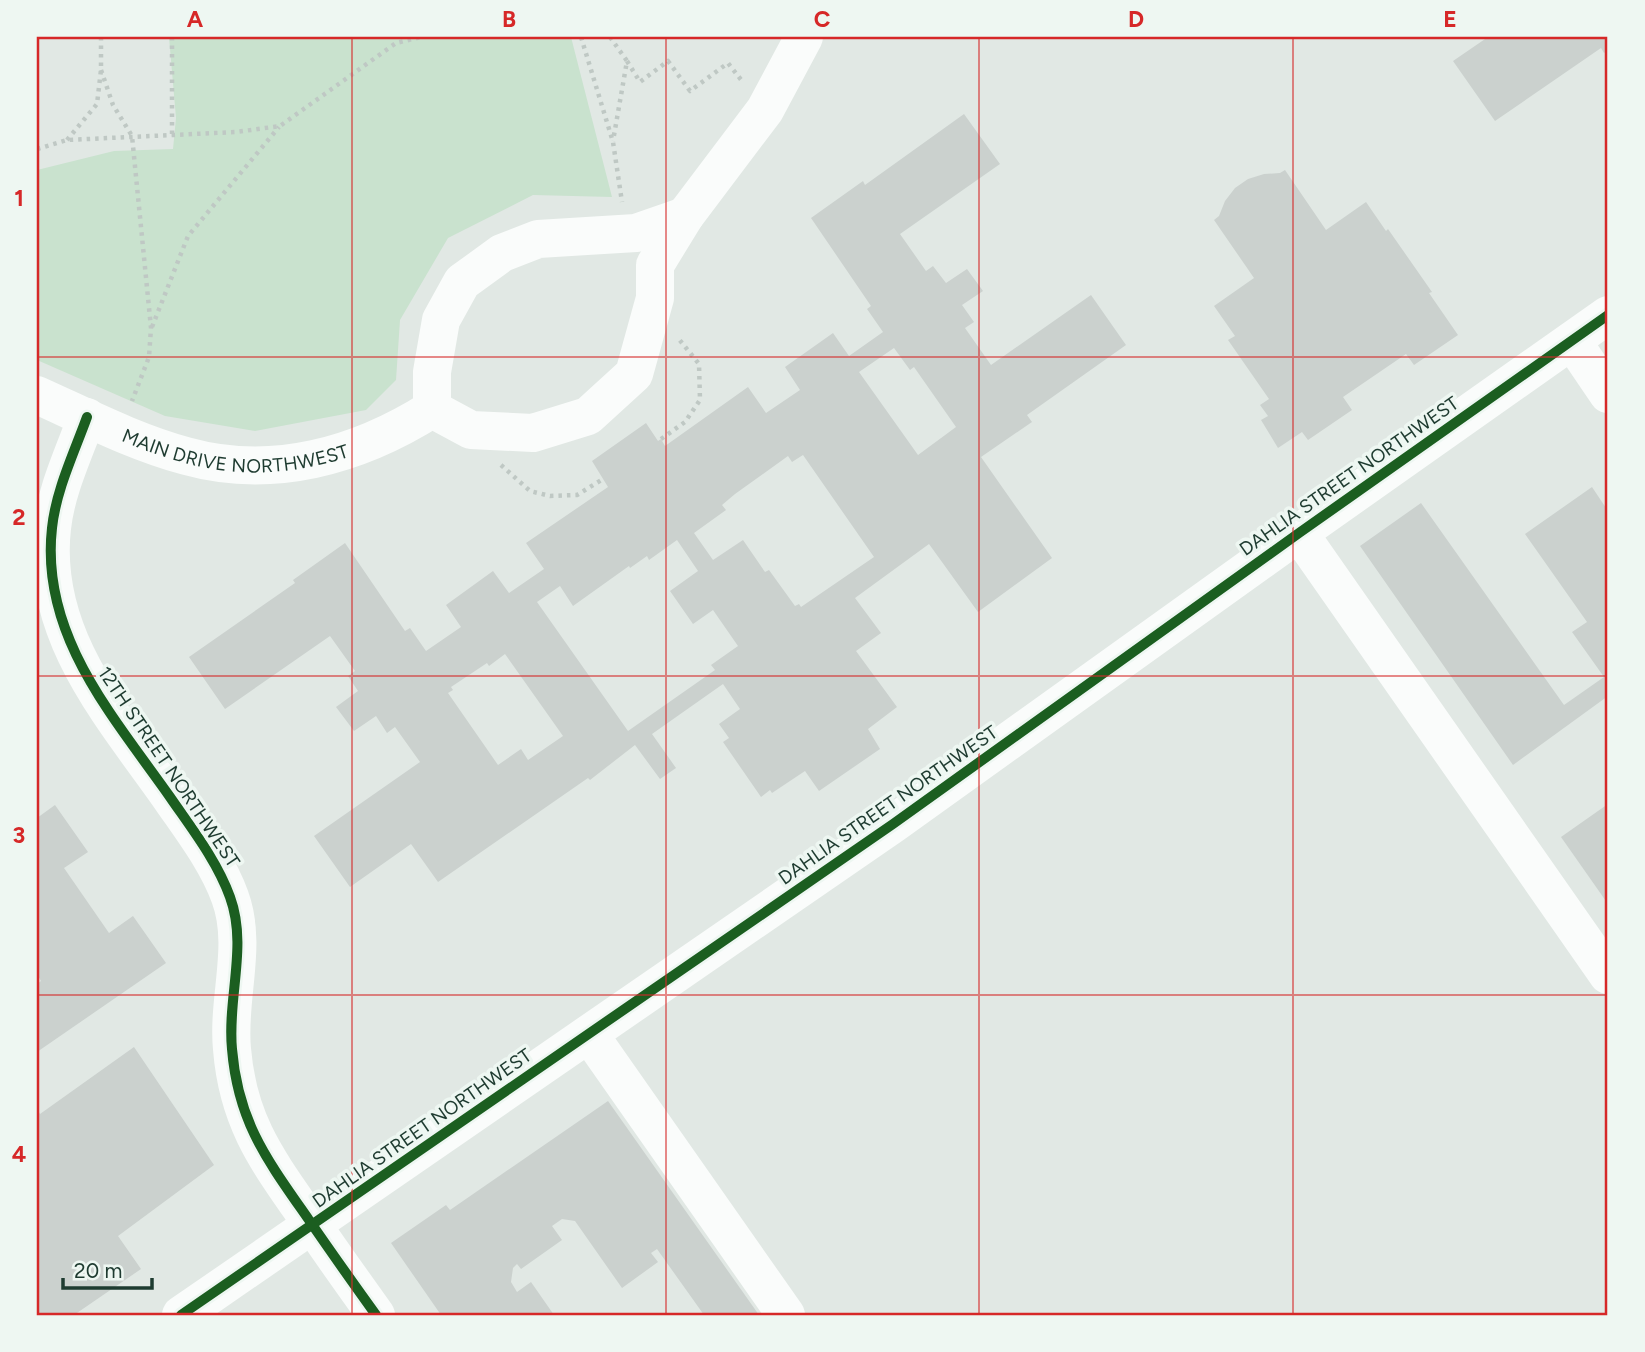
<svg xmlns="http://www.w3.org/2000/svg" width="1645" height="1352" viewBox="0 0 1645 1352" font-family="Figtree,sans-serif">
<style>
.green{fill:#c9e2ce}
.building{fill:#cbd1ce;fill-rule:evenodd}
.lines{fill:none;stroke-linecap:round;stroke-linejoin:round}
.path{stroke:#bfc8c4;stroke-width:4.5;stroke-dasharray:3.5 5;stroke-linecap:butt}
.minor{stroke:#fafcfb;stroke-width:38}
.cycleway-casing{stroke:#eef7f2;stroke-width:15}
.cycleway{stroke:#1b5e20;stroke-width:10}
.grid{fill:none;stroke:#d62828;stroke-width:2;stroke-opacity:0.55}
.labels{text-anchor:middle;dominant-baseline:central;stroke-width:7;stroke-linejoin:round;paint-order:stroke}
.street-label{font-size:19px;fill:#1e3b30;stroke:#eef7f2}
.neatline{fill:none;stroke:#d62828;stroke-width:2.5}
.grid-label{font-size:23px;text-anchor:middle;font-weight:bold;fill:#d62828}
</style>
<rect width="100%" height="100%" fill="#e1e8e4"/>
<!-- green -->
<polygon class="green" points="169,37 571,37 612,197 533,195 448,238 400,320 396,380 366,410 255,431 165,416 37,360 37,170 114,151 173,149 176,118"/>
<!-- building -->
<g class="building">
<polygon points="1488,37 1608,37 1608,50 1604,53 1601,48 1495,121 1453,61"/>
<path d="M964,114l36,50 -100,70 26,37 7,-5 13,17 21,-14 16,22 -21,14 12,17 -9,6 26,37 100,-70 35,50 -99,70 5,7 -51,35 71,101 -74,54 -49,-68 -74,54 26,35 -25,18 41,56 -29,22 12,20 -61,42 -14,-20 -33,22 -2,-3 -9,7 -38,-55 6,-4 -10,-14 21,-15 -17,-25 -71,50 24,34 -16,11 -25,-34 -45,35 -2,-2 -150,104 -27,-38 -61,43 -36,-51 106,-74 -25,-35 -8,6 -11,-17 -22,15 -18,-24 22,-16 -10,-15 7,-5 -25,-35 -105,73 -36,-52 106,-74 -2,-3 52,-37 60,88 5,-3 16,23 35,-24 -15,-22 47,-34 16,22 35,-24 -18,-26 82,-56 -16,-26 54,-38 12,18 3,-2 4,7 83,-59 18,26 34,-23 -15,-23 48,-34 16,23 34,-24 -16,-23 4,-3 -60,-88 52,-37 2,4zM894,348l16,22 4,-3 42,60 -38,28 -59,-83zM803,455l71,102 -73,50 -2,-3 -4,2 -26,-36 -4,2 -22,-32 -30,20 -19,-27 32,-23 -4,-5 13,-11 53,-38 4,6zM677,540l21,31 -28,20 23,33 20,-14 25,36 -27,19 4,5 -87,61 -91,-129 23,-16 13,20 56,-40 1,2 17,-12 2,4zM505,654l58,82 -35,24 -7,-11 -23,16 -50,-72 5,-3 -2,-3 36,-24 2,3z"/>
<polygon points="1285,170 1326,230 1366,202 1386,231 1388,229 1432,292 1429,293 1458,335 1414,365 1406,354 1343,397 1352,410 1308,440 1302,432 1278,448 1261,420 1268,416 1260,405 1269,399 1228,340 1235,336 1214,306 1254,278 1214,220 1219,216 1225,201 1235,188 1248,179 1264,174 1280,173"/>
<polygon points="1592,487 1608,511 1608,696 1513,765 1360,546 1421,503 1564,705 1604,677 1572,632 1587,622 1525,534"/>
<polygon points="1608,804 1608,904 1561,837"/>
<polygon points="55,805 88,852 64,868 109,933 133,916 166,963 37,1052 37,984 41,981 37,974 37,818"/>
<polygon points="134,1047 214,1165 118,1236 141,1269 74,1315 37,1315 37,1109 40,1114"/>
<polygon points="608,1101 759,1315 704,1315 657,1249 651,1253 658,1262 622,1288 575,1221 562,1219 552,1226 562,1240 521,1269 517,1264 513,1268 511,1282 517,1292 531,1282 554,1315 441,1315 391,1243 446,1205 450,1210"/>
</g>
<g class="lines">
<!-- path -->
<g class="path">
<polyline points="581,37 613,142 622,202"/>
<polyline points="610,37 627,61 613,141"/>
<polyline points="627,61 640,82 668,61 690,91 728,63 742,81"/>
<polyline points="101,70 113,105 132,136 151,328 149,357 132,401"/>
<polyline points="172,134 172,37"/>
<polyline points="67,140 97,104 101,70 101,37"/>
<polyline points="37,149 67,140 236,132 280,126 396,43 421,37"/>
<polyline points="152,327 188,236 279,127"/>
<polyline points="661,439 685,422 700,400 699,364 678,338"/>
<polyline points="501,465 530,491 550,496 577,495 603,479"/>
<polyline points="1608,713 1608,714"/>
</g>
<!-- minor -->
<g class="minor">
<polyline points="1572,341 1608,394"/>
<path id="s1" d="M37,395c49,22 97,47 149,61 86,24 172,0 246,-47"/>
<polyline points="432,409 471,430 533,433 588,416 634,374 655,298 655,265 685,216 765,110 804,37"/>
<polyline points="432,409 432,372 441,320 462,282 502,253 538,239 636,233 685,216"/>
<path d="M87,417c-13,36 -31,73 -35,111 -12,107 61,188 118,269 22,32 47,64 60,100 18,49 -3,101 2,152 6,74 36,112 77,171 22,32 44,63 67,95"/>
<polyline points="1299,533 1608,975"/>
<polyline points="589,1034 786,1315"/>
<polyline points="181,1315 893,824 1299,533 1608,315"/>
</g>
<defs>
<g id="cycleway">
<path d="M87,417c-13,36 -31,73 -35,111 -12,107 61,188 118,269 22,32 47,64 60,100 18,49 -3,101 2,152 6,74 36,112 77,171 22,32 44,63 67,95"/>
<polyline points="181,1315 893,824 1299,533 1608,315"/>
</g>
</defs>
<!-- cycleway casing -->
<use href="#cycleway" class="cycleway-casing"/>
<!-- cycleway -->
<use href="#cycleway" class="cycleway"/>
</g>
<!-- grid -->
<path class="grid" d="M352,37v1278M666,37v1278M979,37v1278M1293,37v1278M37,357h1571M37,676h1571M37,995h1571"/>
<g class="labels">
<!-- street labels -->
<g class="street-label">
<text stroke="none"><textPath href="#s1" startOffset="210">MAIN DRIVE NORTHWEST</textPath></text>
<text transform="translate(1349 476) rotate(-35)">DAHLIA STREET NORTHWEST</text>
<text transform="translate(169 767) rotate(56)">12TH STREET NORTHWEST</text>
<text transform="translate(888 805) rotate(-35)">DAHLIA STREET NORTHWEST</text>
<text transform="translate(422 1128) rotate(-35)">DAHLIA STREET NORTHWEST</text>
</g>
</g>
<!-- border -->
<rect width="1645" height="1352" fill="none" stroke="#eef7f2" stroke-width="77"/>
<!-- scale -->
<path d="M63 1278v10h89v-10" fill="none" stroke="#1e3b30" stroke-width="3.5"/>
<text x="74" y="1278" font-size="21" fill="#1e3b30" stroke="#eef7f2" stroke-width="5" paint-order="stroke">20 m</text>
<rect x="38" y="38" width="1568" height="1276" class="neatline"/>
<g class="grid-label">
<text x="195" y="27">A</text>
<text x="509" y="27">B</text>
<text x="822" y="27">C</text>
<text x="1136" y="27">D</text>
<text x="1450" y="27">E</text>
<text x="19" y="206">1</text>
<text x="19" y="525">2</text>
<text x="19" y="843">3</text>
<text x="19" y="1162">4</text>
</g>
</svg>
